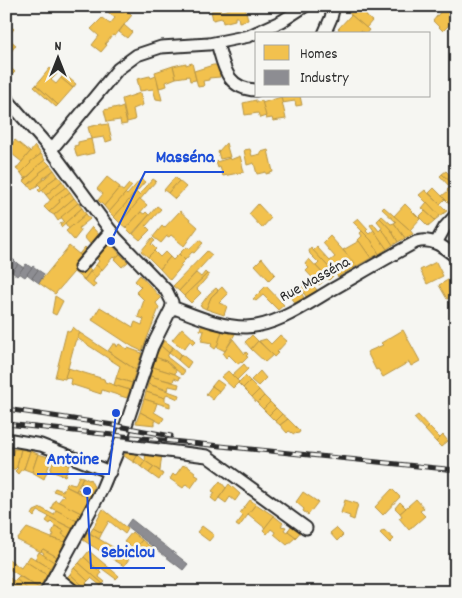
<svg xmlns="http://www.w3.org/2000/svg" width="462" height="598" viewBox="0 0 462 598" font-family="Dekko,sans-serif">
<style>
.homes{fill:#f2c14e;stroke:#b69444}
.industry{fill:#8d8d92;stroke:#707073}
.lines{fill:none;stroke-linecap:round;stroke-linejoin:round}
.minor-casing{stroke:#2b2b2b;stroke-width:15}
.minor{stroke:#f6f6f2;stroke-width:11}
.rail-casing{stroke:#2b2b2b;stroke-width:5}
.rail{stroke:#f6f6f2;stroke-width:3;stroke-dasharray:9;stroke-linecap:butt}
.labels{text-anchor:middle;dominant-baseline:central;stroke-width:5;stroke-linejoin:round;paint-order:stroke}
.street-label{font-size:16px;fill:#2b2b2b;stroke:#f6f6f2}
.leader{fill:none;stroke:#1d4ed8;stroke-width:2}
.callout-dot{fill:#1d4ed8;stroke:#f6f6f2;stroke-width:2}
.callout-label{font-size:18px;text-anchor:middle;font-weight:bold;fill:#1d4ed8;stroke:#f6f6f2;stroke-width:5;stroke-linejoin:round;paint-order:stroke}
</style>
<rect width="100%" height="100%" fill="#f6f6f2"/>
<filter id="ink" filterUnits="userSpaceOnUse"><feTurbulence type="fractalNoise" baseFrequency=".02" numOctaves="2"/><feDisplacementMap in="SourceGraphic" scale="10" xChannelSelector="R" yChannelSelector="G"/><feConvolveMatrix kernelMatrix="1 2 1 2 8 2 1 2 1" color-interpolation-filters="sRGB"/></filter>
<g filter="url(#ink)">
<!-- homes -->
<g class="homes">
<polygon points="113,6 122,13 126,9 132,15 115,36 113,35 105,44 107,45 101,52 92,45 99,36 91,29 102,18 110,24 115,18 108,12"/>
<polygon points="230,6 245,6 248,20 239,22 238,17 235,17 235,20 223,23 222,18 213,20 211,11 220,8 221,11 230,9"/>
<polygon points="353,6 368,6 365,10 367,17 372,21 366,28 349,13"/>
<polygon points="445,6 456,6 454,9 456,11 456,21 452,22 443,31 433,21"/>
<polygon points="351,15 369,30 366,34 360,31 358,34 344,34 338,29"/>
<polygon points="6,22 14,29 6,38"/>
<polygon points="124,25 132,32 127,38 119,32"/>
<polygon points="9,39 16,45 10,53 6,50 6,41"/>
<polygon points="186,63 186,65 192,63 196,80 190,81 189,76 176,78 173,66"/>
<polygon points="213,65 218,65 220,77 209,78 209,80 203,81 204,86 198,87 194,71"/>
<polygon points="9,66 15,72 6,81 6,68"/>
<polygon points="173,66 176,78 166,82 167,86 159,88 155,72"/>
<polygon points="50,68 57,74 51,80 56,84 61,78 73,88 58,105 36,85"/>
<polygon points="64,74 76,84 73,88 61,78"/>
<polygon points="150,76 151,78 156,76 162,100 156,99 153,89 140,91 137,79"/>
<polygon points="36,85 58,105 56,107 34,87"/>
<polygon points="140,93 143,105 133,109 135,120 127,122 122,99"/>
<polygon points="281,96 300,96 302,105 296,106 295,101 282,103"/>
<polygon points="281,97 286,119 273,121 272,118 266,119 262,103"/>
<polygon points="256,100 256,102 262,101 266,116 260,118 258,113 245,115 243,103"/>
<polygon points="118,107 118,109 123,107 127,124 121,125 120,120 107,122 104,110"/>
<polygon points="102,124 102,125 108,124 112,140 106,142 104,137 91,139 88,127"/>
<polygon points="91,139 94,153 77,157 74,146 78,145 78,142"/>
<polygon points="15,140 30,152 22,162 7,150"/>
<polygon points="226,143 230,157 220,159 218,152"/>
<polygon points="35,146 41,154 30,162 31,163 21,173 16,169"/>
<polygon points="250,149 252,156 261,154 261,152 268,150 273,172 266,174 266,172 257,174 254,163 247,165 244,150"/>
<polygon points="41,154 45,160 35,168 36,169 25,179 21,173 31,163 30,162"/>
<polygon points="240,156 244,172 223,176 220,167 218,168 216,162 230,158 230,160"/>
<polygon points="45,160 50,165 39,173 40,174 28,185 24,181 36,169 35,168"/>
<polygon points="50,165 54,170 43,178 44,180 32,190 28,185 40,174 39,173"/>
<polygon points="54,170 58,176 47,184 48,185 40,192 38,190 41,187 38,184"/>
<polygon points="446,171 456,181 456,187 442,174"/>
<polygon points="442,174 456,187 456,200 447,190 450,187 440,176"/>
<polygon points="58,176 62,181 46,195 42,190 48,185 47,184"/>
<polygon points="107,177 120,187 104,206 98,200 103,194 97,189"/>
<polygon points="175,177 179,181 168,193 164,190"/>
<polygon points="141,179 145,182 114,217 109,212 125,193 127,195"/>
<polygon points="153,179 156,181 120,223 114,217 136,192 139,195"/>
<polygon points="62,181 66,187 50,200 46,195"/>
<polygon points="179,181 186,187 175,199 168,193"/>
<polygon points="129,184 132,186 109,212 104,206 119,188 123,191"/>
<polygon points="66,187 70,192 59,200 60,202 49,212 44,207 55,195"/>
<polygon points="434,188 445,199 440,204 429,193"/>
<polygon points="425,190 447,211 440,216 419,195"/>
<polygon points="448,191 456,200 456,202 452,206 442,196"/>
<polygon points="70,192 74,198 54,215 49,212 60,202 59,200"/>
<polygon points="74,198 78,203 58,221 54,215"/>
<polygon points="140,199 147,205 126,228 120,223"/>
<polygon points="427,202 440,216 435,220 422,208"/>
<polygon points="78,203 82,208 61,227 60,224 64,221 61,217"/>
<polygon points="258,204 271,218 262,228 249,214"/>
<polygon points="405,204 420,219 410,230 394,216"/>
<polygon points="157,206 161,209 146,226 150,230 140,240 133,234"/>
<polygon points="384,207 410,230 413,234 405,238 394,223 396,222 382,209"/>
<polygon points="82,208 86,214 69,229 65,223"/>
<polygon points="180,211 198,227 184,246 171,235 169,237 167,236 161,243 153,237 162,226 164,228"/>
<polygon points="425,211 435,220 428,226 419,217"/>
<polygon points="141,212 144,214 146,212 149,215 132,234 126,228"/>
<polygon points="86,214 90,219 79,228 81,231 74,240 66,231"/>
<polygon points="382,216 391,224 394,223 405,238 398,242 391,230 380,218"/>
<polygon points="358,218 368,229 366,231 369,234 374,230 387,249 379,254 371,240 353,222"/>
<polygon points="380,218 391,230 398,242 393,245 381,229 382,227 377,221"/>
<polygon points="373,223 379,231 381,229 385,233 393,245 387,249 370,225"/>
<polygon points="92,227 102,238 85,259 79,254 85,247 87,249 91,245 84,237"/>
<polygon points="362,231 371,240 379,254 371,258 358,240 362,236 360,233"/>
<polygon points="330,236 357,266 338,277 313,251 317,247 330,261 335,257 323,243"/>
<polygon points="152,238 155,241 151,244 156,249 148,257 141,251"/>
<polygon points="108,240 120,254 115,259 113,257 102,270 96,265 99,261 93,255"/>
<polygon points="199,240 203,243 194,253 192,252 185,260 179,254 186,247 189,249"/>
<polygon points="359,241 371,258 357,266 343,250"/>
<polygon points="69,246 85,259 55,294 39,283"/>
<polygon points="311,248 335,274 329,280 316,266 319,263 310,254 309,251"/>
<polygon points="154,251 160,257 165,252 170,257 160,269 148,257"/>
<polygon points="207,251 212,255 179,291 173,286"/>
<polygon points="120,254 128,262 122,267 114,259"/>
<polygon points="179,254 185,260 180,265 182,266 170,280 160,269 170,257 173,260"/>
<polygon points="262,258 275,274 269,280 255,265"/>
<polygon points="309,259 327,278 319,285 306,271 309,268 305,264"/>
<polygon points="436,262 443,276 427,284 420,270"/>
<polygon points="85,265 91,270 84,280 74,272 77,268"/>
<polygon points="96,265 102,270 96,277 90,272"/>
<polygon points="90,272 96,277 93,282 96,284 93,288 84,280"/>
<polygon points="205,272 207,274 184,296 179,291 196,273 201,277"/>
<polygon points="207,274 209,275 197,289 201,293 191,303 184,296"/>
<polygon points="140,275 161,298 156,303 159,308 142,351 133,347 92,320 100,307 133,327 135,322 142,325 144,319 138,317 144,300 136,292 141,287 135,281"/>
<polygon points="455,276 456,295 447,299 439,285"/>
<polygon points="308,280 318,291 306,297 301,287 305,285 304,283"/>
<polygon points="266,286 284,305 278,310 263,295 256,301 253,299"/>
<polygon points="222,287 228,294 219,303 227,306 224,315 206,309 211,297"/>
<polygon points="216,288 218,290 211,297 206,309 200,306 209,294"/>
<polygon points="300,290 304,298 295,303 290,295"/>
<polygon points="55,296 63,301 56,315 52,313"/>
<polygon points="201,326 222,331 218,345 215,349 211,346 212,343 201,341 204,331 200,330"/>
<polygon points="73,327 80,333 75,342 65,379 55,377 67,330 70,332"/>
<polygon points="182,328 196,341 193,344 190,341 184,349 172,340"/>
<polygon points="403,330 420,361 411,366 409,362 383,377 378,369 376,370 367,352 383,345 381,343"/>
<polygon points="222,331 235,334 225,351 217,347"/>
<polygon points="80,333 136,370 132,383 116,378 120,366 77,338"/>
<polygon points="252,335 258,341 251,349 245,342"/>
<polygon points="280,335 287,341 277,352 278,353 274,357 259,341 266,339 271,344"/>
<polygon points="233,339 245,354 246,352 248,354 246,356 248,357 242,363 241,362 238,364 229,355 226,358 223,354"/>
<polygon points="164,340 173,347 169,353 161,346"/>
<polygon points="258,341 273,355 265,362 251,349"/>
<polygon points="113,344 116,344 117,347 119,344 127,349 128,348 142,353 136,370 108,351"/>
<polygon points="161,346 169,353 167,357 185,371 182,375 166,361 155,357"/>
<polygon points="173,347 181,354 178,360 169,353"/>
<polygon points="181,354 191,362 187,368 178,360"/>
<polygon points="155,357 166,361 176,370 175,374 153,367"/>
<polygon points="244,364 248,369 237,380 232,375"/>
<polygon points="153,367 175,374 180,377 179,380 174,378 173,382 150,376"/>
<polygon points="68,368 104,379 105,382 130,390 127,398 102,390 101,394 70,384 71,379 65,377"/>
<polygon points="228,371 239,382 233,388 221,377"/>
<polygon points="260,371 266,378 258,386 251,380"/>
<polygon points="150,376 179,384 178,388 169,386 168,390 148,384"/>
<polygon points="245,376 250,381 243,388 238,383"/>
<polygon points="116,378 132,383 130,390 114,385"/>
<polygon points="217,380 224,385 219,391 212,386"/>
<polygon points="250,381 259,390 252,397 243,388"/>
<polygon points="148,384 179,395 178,399 167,394 165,398 146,392"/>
<polygon points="212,386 219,391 213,400 206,394"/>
<polygon points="259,390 264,396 257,403 252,397"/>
<polygon points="146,392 165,398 165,401 170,403 170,407 144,399"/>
<polygon points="264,396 270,402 263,409 257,403"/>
<polygon points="144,399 157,403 154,412 164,418 161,423 140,412"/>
<polygon points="270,402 276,408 269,415 263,409"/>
<polygon points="276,408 282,414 275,421 269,415"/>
<polygon points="140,412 155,420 155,425 136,423"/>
<polygon points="282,414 288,419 280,425 275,421"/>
<polygon points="418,415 429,427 425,430 414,418"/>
<polygon points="288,419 300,431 299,433 294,434 289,431 287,433 280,425"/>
<polygon points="429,427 440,438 436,442 425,430"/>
<polygon points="443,435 448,441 441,447 436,442"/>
<polygon points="6,448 14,449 8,472 6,472"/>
<polygon points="128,448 138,455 134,461 135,463 124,456"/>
<polygon points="14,449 21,449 17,467 15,469 8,470"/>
<polygon points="21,449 30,451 25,466 22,471 21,470 18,474 15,471 18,468 17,467"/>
<polygon points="30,451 38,454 32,472 24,469"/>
<polygon points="146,451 162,453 160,471 145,461"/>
<polygon points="38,454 52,458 44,479 32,472"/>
<polygon points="138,455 145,461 141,467 134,461"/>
<polygon points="54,458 69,465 65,476 50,471"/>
<polygon points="145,461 154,467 149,473 141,467"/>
<polygon points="183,465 184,466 186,465 195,472 194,474 199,477 191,488 186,484 183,488 170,479 173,474 175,476"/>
<polygon points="154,467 163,474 159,480 149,473"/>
<polygon points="79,476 83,477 76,491 65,486 67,483 75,485"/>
<polygon points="83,477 89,480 90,479 94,487 89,498 76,491 77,489 81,490 82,488 79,487 81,484 86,486 80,483"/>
<polygon points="220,481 226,488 216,502 211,498 215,493 212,491"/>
<polygon points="229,484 240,494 235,501 230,497 226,503 219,498"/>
<polygon points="65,486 89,498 81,513 58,502 64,495 53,491 55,488 63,491"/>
<polygon points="392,489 400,497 383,515 375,507"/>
<polygon points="303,492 318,502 308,515 303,511 304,509 296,502"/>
<polygon points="416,499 424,508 420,511 425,516 409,530 399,518 402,516 400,513"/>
<polygon points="55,500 81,513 77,521 51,508"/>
<polygon points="250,500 256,504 239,527 236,525 243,516 240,513"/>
<polygon points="345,500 358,504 354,520 349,518 350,516 341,513"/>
<polygon points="400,502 406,508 400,513 395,508"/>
<polygon points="256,504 274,516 265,528 248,514"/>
<polygon points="41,508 54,515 56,510 77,521 73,529 38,511 34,517 32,515 34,511"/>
<polygon points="103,509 128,529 125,534 109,521 102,533 93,528"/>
<polygon points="274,516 283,523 281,526 286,527 284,530 287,532 289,529 288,531 296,537 287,545 274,534 275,532 271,529 267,534 263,530"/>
<polygon points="49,517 73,529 68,538 62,534 64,531 55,526 51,522 50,524 46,521"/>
<polygon points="293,523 302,530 296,537 288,531"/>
<polygon points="55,526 64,531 62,534 68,538 65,542 52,538 54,534 52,533"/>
<polygon points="202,526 214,535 209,541 197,532"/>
<polygon points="27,528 54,539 65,542 57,557 43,549 41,552 17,540"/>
<polygon points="93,528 102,533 99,539 90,533"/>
<polygon points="336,528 343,535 337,541 330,533"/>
<polygon points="384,530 394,539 390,543 380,533"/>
<polygon points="87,532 116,549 111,558 83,540"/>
<polygon points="132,532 142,540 135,549 124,542"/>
<polygon points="142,540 152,548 148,553 138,545"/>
<polygon points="43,549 57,557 54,562 42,556 44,553 41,551"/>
<polygon points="89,551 119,576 116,579 101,568 99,571 84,557"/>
<polygon points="115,551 129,559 124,566 111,558"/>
<polygon points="39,552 54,562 50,568 35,559"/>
<polygon points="30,556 50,568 47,575 26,562"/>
<polygon points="6,557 21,568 25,561 47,575 39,588 6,567"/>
<polygon points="84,557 101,573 99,577 105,582 103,584 79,563"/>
<polygon points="79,563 103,584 101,586 91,578 88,581 74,568"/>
<polygon points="74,568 88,581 86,583 94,592 90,592 70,574"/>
<polygon points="70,574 90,592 79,592 65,580"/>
<polygon points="7,576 14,581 16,579 31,592 20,592 6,580"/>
<polygon points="19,576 39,588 35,592 31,592 16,579"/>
</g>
<!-- industry -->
<g class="industry">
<polygon points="13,259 18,264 12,272 6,268"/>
<polygon points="18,264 24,268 17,276 12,272"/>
<polygon points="26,264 32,268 25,277 19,273"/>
<polygon points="33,266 38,270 32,278 27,274"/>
<polygon points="38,270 44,274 39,283 32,278"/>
<polygon points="131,519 188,564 183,570 126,526"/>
</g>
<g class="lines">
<defs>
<g id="minor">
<polyline points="324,34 331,18 334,6"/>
<path d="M217,43c7,23 9,46 39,47"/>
<polyline points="6,98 51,150 116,238 166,290 172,302 172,307"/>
<polyline points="51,150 118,69 137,55 161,47 209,44 249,36 282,21 305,6"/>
<polyline points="436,243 445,227 456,215"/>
<polyline points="80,267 111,231"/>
<path d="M172,307c24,9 48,20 74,20 31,-1 61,-23 87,-38 28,-16 55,-32 83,-47 16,-5 28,5 40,15"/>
<polyline points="6,439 41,445 110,472"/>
<polyline points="120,445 207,456 306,528"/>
<polyline points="55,576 75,592"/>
<polyline points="46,592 101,491 116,455 152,347 172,307"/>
</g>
</defs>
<!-- minor casing -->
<use href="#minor" class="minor-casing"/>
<!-- minor -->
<use href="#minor" class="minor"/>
<defs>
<g id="rail">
<polyline points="6,409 113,425 171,436"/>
<polyline points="6,424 456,470"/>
</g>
</defs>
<!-- rail casing -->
<use href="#rail" class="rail-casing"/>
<!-- rail -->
<use href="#rail" class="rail"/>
</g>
</g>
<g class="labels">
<!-- street labels -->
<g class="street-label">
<text transform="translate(315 280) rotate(-29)">Rue Masséna</text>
</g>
</g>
<!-- callouts -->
<path class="leader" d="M111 241L145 172H224M116 413L109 474H37M87 491L91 568H165"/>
<g class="callout-dot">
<circle cx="111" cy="241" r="5"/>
<circle cx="116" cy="413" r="5"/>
<circle cx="87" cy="491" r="5"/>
</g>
<g class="callout-label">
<text x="185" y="162">Masséna</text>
<text x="73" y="464">Antoine</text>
<text x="128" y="557">Sebiclou</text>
</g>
<!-- margin -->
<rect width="462" height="598" fill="none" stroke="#f6f6f2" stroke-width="25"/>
<rect x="12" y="12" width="437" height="573" fill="none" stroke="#2b2b2b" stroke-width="2" filter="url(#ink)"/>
<!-- legend -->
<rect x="255" y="32" width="175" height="65" fill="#f6f6f2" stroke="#a5a5a2"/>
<rect x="264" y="45" width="25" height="15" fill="#f2c14e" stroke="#a5a5a2"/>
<text x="300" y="58" font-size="15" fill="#2b2b2b">Homes</text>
<rect x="264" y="70" width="25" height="15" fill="#8d8d92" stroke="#a5a5a2"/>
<text x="300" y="82" font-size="15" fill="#2b2b2b">Industry</text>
<!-- north arrow -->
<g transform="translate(58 58)" stroke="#f6f6f2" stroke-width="4" paint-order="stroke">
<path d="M0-4L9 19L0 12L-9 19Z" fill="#2b2b2b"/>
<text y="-8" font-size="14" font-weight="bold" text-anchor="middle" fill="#2b2b2b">N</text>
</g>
</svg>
